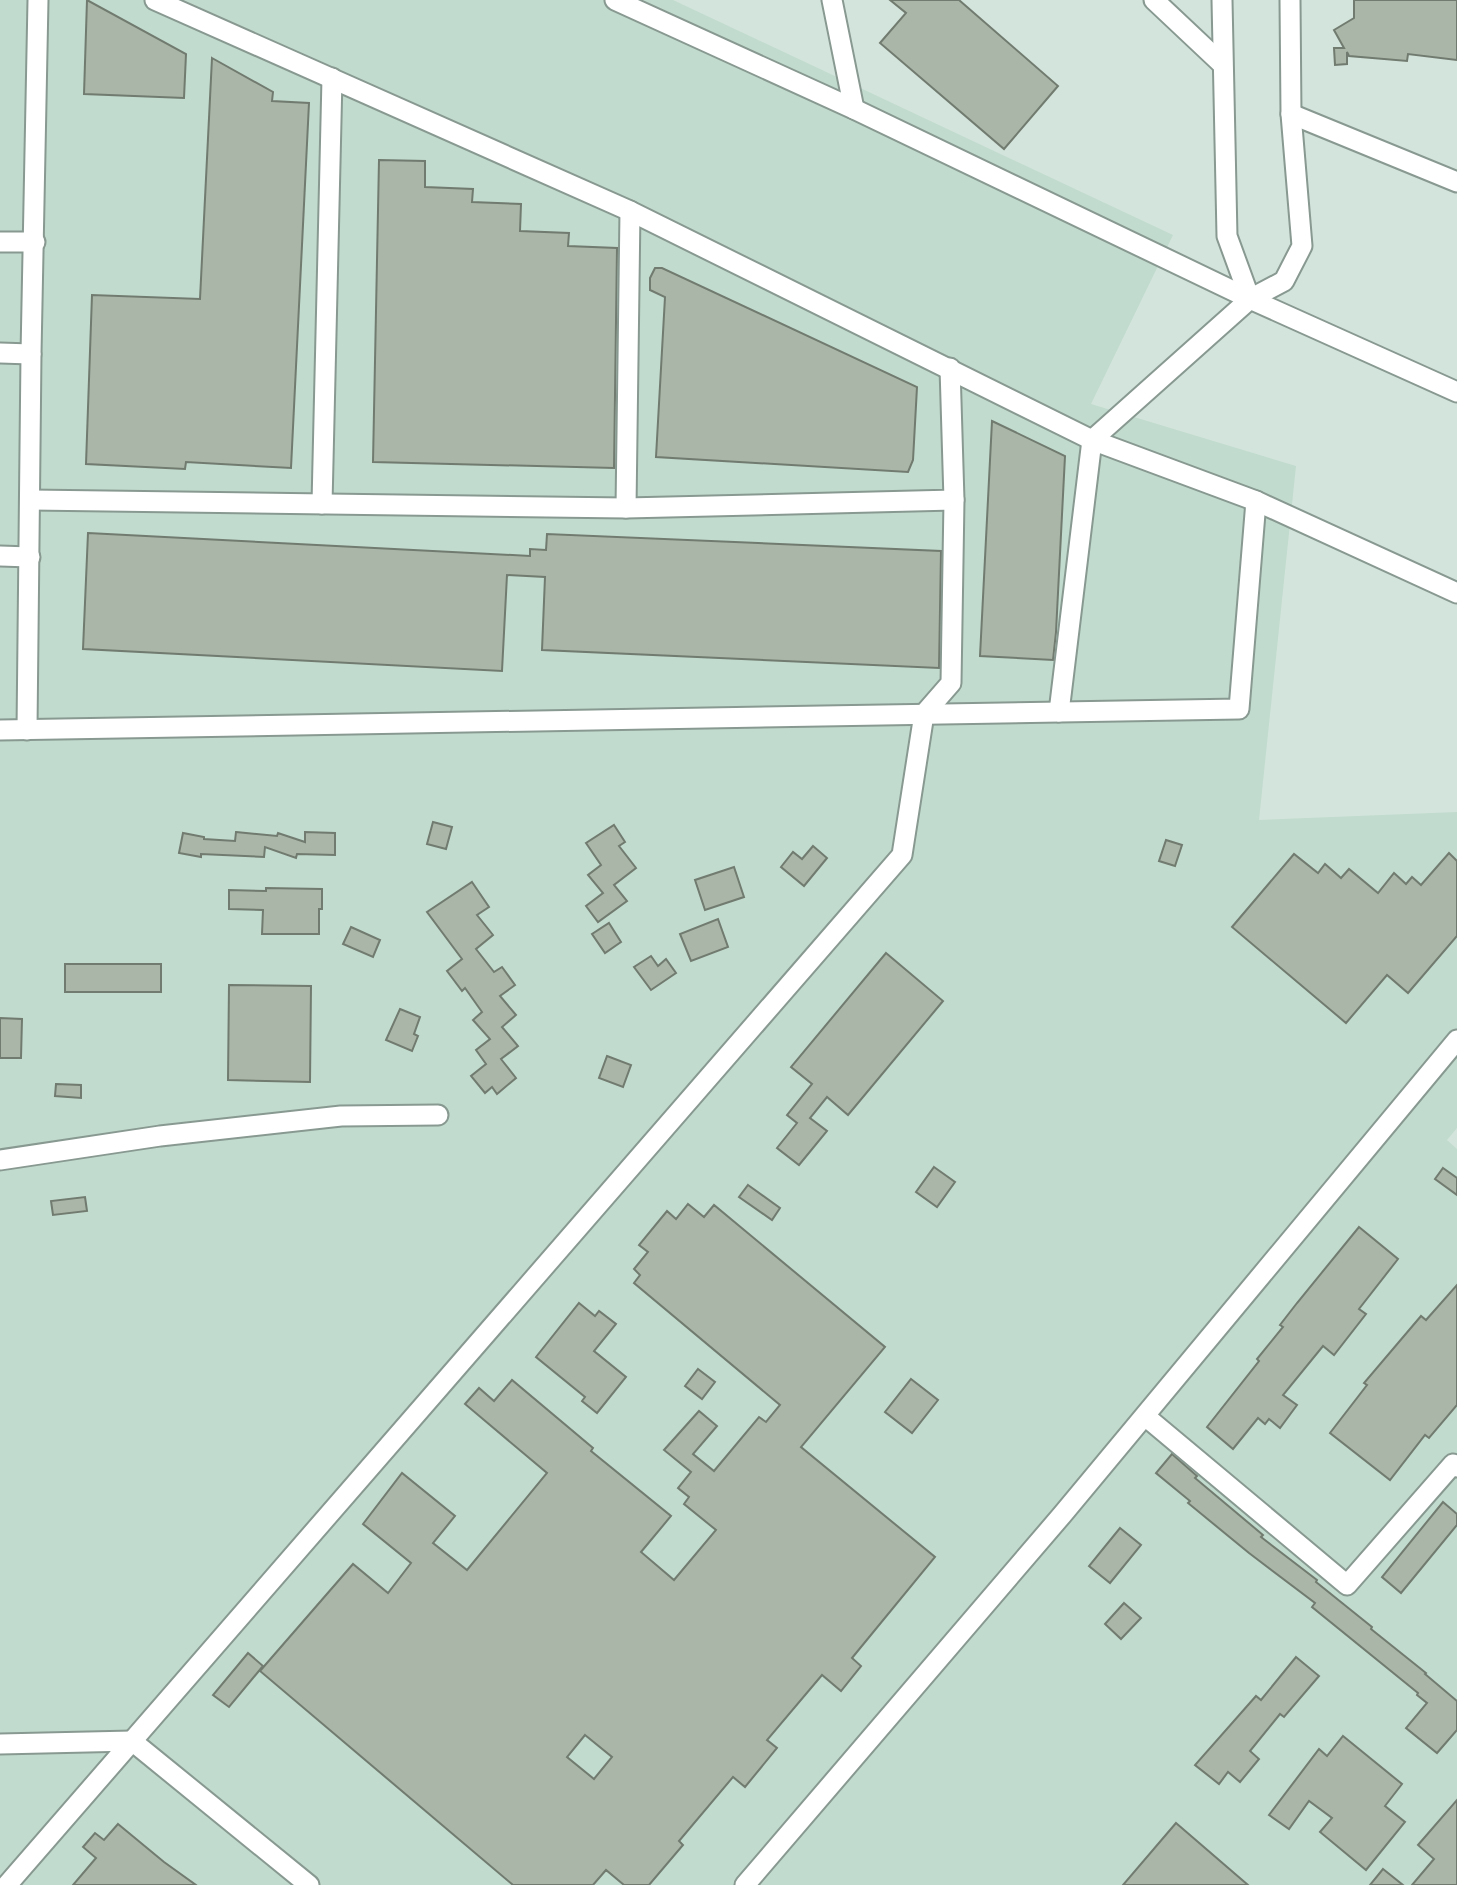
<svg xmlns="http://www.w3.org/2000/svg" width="1457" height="1885" viewBox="0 0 1457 1885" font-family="'DejaVu Sans',sans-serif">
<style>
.built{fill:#c1dbce}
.building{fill:#aab6a8;stroke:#717b6f;stroke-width:2;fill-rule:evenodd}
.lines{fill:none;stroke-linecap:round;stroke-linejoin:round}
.street-casing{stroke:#889991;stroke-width:23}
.street{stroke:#fff;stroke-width:19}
</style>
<rect width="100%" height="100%" fill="#d3e4dc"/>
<!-- built -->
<polygon class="built" points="0,0 673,0 1173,235 1091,404 1296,466 1259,820 1457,812 1457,1128 1447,1140 1457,1149 1457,1885 0,1885"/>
<!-- building -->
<g class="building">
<polygon points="87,0 186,54 184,98 84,94"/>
<polygon points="890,0 959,0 1058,86 1004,149 880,43 906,13"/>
<polygon points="1354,0 1457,0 1457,60 1408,54 1407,61 1349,56 1347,52 1347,64 1335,65 1334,48 1344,48 1334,30 1354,18"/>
<polygon points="212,58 273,92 272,101 309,103 291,468 186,462 185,469 86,464 92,295 200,299"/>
<polygon points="379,160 425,161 425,187 473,189 472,202 521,204 520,231 569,233 568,246 617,248 614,468 373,462"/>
<polygon points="655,268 662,268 917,387 913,460 908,472 656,457 665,297 650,290 650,278"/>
<polygon points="992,421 1065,456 1056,632 1053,660 980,656"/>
<polygon points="88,533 530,556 530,549 546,550 547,534 941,551 939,668 542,650 545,577 507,575 502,671 83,649"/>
<polygon points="433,822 452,827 446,849 427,844"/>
<polygon points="614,825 625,842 619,846 636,868 614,885 627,901 598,922 586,906 603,893 588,875 601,865 586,843"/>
<polygon points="236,832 277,836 278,833 305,842 305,832 335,833 335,855 297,854 296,858 265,847 264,857 201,854 201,857 179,853 183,833 204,837 204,839 235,841"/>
<polygon points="1166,840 1182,845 1175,866 1159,861"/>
<polygon points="813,846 827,858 804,886 781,867 793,852 802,859"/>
<polygon points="1449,853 1457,861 1457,936 1408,993 1387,975 1346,1023 1232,927 1294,854 1318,873 1325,864 1341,878 1349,869 1378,893 1394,873 1406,884 1412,877 1421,885"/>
<polygon points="734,867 744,897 705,910 695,880"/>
<polygon points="472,882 489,907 477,915 493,935 476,949 494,972 502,967 515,985 500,996 516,1015 502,1027 518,1046 501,1059 516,1078 497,1094 492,1087 485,1093 471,1076 486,1064 476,1050 490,1039 473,1020 482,1012 465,988 462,991 447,971 462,959 427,912"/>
<polygon points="266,888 322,889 322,909 319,909 319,934 262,934 263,910 229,909 229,890 266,891"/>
<polygon points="718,919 728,947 691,961 680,934"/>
<polygon points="609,923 621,942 605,953 592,934"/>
<polygon points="351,927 380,940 373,957 343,944"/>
<polygon points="886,953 943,1001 848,1115 827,1097 810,1118 827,1131 799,1165 777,1148 797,1123 787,1115 812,1084 791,1067"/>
<polygon points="651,956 658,966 666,959 676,973 651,990 634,967"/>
<rect x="65" y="964" width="96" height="28"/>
<polygon points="229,985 311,986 310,1082 228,1080"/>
<polygon points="400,1009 420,1017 414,1034 418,1036 412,1051 386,1040"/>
<polygon points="0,1018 22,1019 21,1058 0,1058"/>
<polygon points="607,1056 631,1065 623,1087 599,1078"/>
<polygon points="56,1084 81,1085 81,1098 55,1096"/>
<polygon points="934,1167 955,1182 937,1207 916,1192"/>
<polygon points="1443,1168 1457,1178 1457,1195 1435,1179"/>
<polygon points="748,1185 780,1208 772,1220 739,1197"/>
<polygon points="85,1197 87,1211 53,1215 51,1201"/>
<path d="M688,1204l16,13 10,-12 171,142 -84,100 134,110 -83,101 9,8 -20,25 -19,-16 -55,65 10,8 -32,39 -12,-10 -54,64 4,4 -34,40h-25l-18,-15 -13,15h-80l-253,-214 93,-107 35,29 23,-30 -48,-39 39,-51 53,43 -22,27 34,27 80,-97 -82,-69 14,-16 15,13 18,-21 81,68 -2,3 80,65 -30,36 33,28 42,-50 -32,-26 5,-7 -11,-9 13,-16 -27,-22 35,-39 18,15 -24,28 21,17 45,-54 7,5 14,-17 -146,-122 6,-8 -6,-6 14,-17 -9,-7 28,-34 9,8zM585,1735l27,22 -18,22 -27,-22z"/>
<polygon points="1359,1227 1398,1259 1359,1309 1366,1314 1334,1355 1323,1346 1283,1395 1297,1405 1280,1428 1269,1419 1265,1424 1258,1418 1233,1449 1207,1427 1259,1361 1257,1359 1283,1327 1280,1325 1297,1303"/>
<polygon points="1457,1285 1457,1405 1429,1438 1425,1435 1390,1480 1330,1433 1367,1385 1364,1383 1421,1316 1426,1320"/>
<polygon points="579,1303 595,1316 599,1311 616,1324 594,1351 626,1377 597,1413 582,1401 585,1397 536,1357"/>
<polygon points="698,1369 715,1382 702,1399 685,1386"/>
<polygon points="911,1379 938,1400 912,1433 885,1412"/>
<polygon points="1172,1454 1197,1476 1195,1478 1263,1535 1261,1537 1317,1580 1316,1582 1372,1627 1371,1629 1426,1673 1425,1674 1457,1701 1457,1730 1437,1753 1406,1728 1427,1703 1417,1695 1418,1693 1312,1607 1315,1603 1249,1553 1188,1503 1190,1501 1156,1473"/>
<polygon points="1443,1502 1457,1514 1457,1525 1401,1593 1382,1577"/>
<polygon points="1120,1528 1141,1545 1110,1583 1089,1566"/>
<polygon points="1124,1603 1141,1618 1121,1639 1105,1624"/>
<polygon points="248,1653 263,1666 229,1707 213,1695"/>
<polygon points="1296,1657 1319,1676 1284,1717 1280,1714 1250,1751 1259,1759 1240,1782 1228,1772 1219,1784 1195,1765 1256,1696 1261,1700"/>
<polygon points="1343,1736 1402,1784 1385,1806 1405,1822 1366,1870 1320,1832 1332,1818 1309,1801 1289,1829 1269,1815 1319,1749 1327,1756"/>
<polygon points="1457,1800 1457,1885 1412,1885 1434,1859 1418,1845"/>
<polygon points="1176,1823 1248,1885 1123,1885"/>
<polygon points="118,1824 164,1862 196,1885 73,1885 96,1858 83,1847 95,1833 104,1840"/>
<polygon points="1383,1869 1403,1885 1370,1885"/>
</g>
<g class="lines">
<defs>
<g id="street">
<polyline points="155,0 630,211 1092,440 1256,501 1457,593"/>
<polyline points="615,0 854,109 1250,299 1457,392"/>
<polyline points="832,0 854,109"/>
<polyline points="1154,0 1222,64"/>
<polyline points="1222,0 1227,236 1250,299"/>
<polyline points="1291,114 1457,182"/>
<polyline points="0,242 35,242"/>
<polyline points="0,353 31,354"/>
<polyline points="31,500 626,508 954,500 950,368"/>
<polyline points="322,504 332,78"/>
<polyline points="626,508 630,211"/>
<polyline points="0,556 30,557"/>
<polyline points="1059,712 1092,440 1250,299 1284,281 1302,246 1291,114 1290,0"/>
<polyline points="0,730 1239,709 1256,501"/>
<polyline points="27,730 31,354 38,0"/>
<polyline points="0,1160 160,1136 341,1116 438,1115"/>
<polyline points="1145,1416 1347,1585 1453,1464 1457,1467"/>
<polyline points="0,1744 132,1741 309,1885"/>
<polyline points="7,1885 902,855 924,714 951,683 954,500"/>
<polyline points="745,1885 1062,1515 1457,1040"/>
</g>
</defs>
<!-- street casing -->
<use href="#street" class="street-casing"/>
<!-- street -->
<use href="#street" class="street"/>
</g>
</svg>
